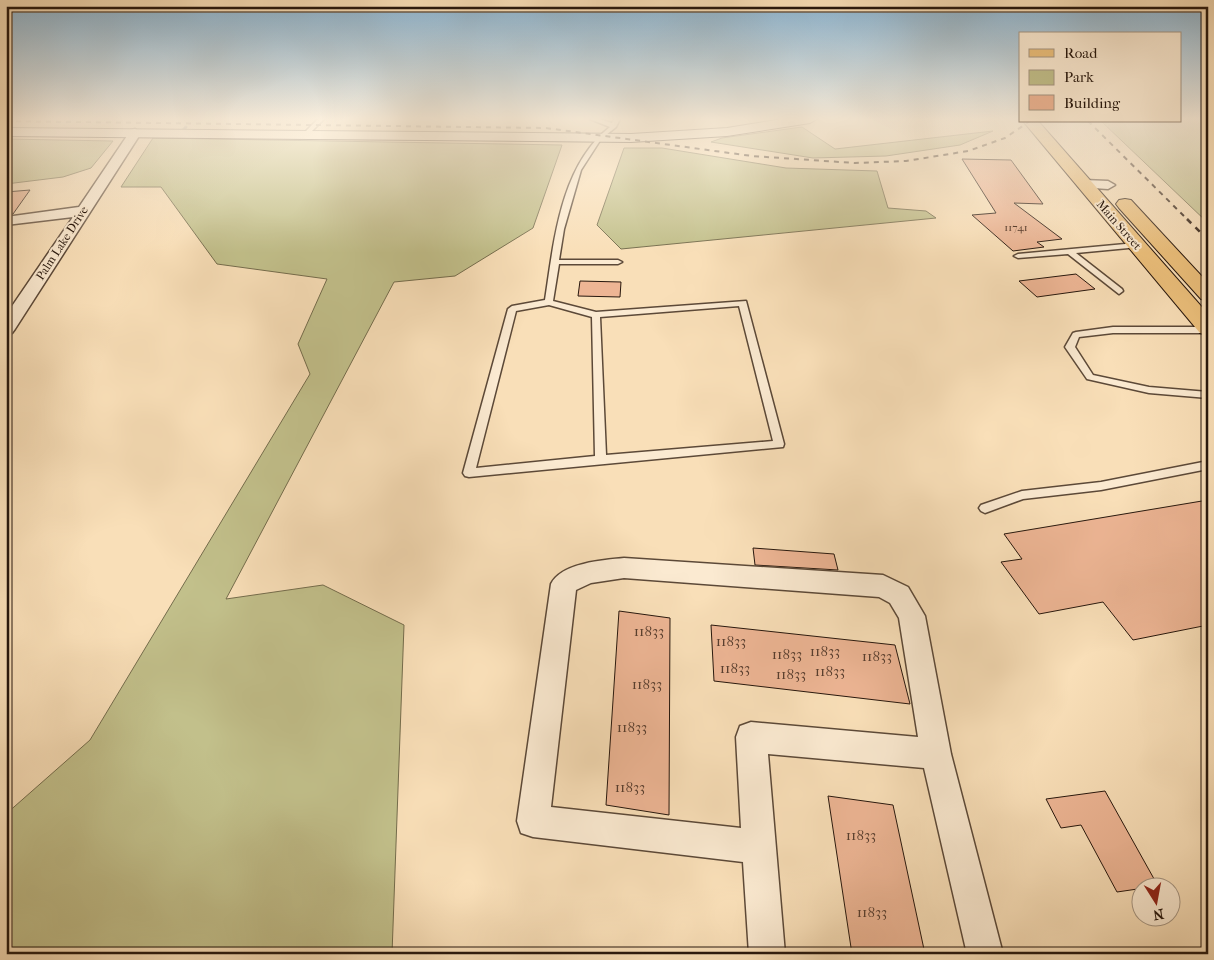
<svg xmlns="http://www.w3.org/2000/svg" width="1214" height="960" viewBox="0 0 1214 960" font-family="'IM FELL French Canon',serif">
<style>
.green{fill:#c2c08b;stroke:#746c4c}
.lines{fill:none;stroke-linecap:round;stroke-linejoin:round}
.stream{stroke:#707974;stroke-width:3}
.building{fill:#edb594;stroke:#27170d}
.lane-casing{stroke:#5c4938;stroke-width:3}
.street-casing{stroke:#5c4938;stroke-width:3}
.secondary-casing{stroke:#27170d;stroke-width:2}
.primary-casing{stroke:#27170d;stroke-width:2}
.lane{fill:#fbead1;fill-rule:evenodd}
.street{fill:#fbead1;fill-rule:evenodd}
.secondary{fill:#fbead1;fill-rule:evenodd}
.primary{fill:#ecc07c;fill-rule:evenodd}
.rail-far1{stroke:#27170d;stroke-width:2;stroke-dasharray:5 5;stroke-linecap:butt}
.rail{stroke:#27170d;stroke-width:2.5;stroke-dasharray:6 6;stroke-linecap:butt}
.labels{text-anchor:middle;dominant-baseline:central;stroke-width:4;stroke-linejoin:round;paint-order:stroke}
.far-number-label{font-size:11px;fill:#583e2f}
.far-street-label{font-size:12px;fill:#27170d;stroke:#fbead1}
.near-number-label{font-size:15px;fill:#583e2f}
</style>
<rect width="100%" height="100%" fill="#f9dfb8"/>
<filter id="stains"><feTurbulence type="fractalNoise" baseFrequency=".004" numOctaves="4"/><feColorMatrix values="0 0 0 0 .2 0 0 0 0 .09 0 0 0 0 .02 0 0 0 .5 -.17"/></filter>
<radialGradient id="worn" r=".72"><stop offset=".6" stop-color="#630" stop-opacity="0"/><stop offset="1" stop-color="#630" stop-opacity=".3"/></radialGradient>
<!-- green -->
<g class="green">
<polygon points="1180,119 1208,119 1208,223 1101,121 1180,121"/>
<polygon points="802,127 835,149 993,131 960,145 886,156 813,158 711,142 722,138"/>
<polygon points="153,138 562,145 533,228 455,276 394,282 226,599 323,585 404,625 392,954 6,954 6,814 90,740 310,374 298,344 327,279 217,264 161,187 121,187"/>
<polygon points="6,139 113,141 91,168 63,177 6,184"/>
<polygon points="624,148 662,148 786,168 877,171 888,208 926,211 936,218 621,249 597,225"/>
</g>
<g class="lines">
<!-- stream -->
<polyline class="stream" points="183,130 186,127"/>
</g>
<!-- building -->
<g class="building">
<polygon points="962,159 1011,160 1043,204 1014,203 1062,239 1037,242 1044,247 1013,251 972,215 996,213"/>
<polygon points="30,190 13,214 6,215 6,192"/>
<polygon points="1076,274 1095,289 1037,297 1019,281"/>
<polygon points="580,281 621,282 620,297 578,296"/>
<polygon points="1208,500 1208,625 1133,640 1103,602 1039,614 1001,562 1022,559 1004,534"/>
<polygon points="753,548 834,554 838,570 755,565"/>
<polygon points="619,611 670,618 669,815 606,805"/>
<polygon points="711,625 895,645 910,704 714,681"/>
<polygon points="1105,791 1158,886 1117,892 1081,825 1061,828 1046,799"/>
<polygon points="828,796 893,805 925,954 852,954"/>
</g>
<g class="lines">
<defs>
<g id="lane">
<polygon points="318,119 324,119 307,136 303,136 303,134"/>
<path d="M590,119h9l13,4 2,-4h6l-4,8 -15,12 -20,31 -17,59 -5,31h59l4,2 -4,2h-59l-6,37 43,11 150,-11 38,143 -1,3 -314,30 -4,-1 -2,-3 45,-164 4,-3 33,-6c9,-58 15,-134 65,-173zM549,305l43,12 3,139 -119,12 40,-157zM739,306l34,135 -167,14 -6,-138z"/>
<polygon points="1136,243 1139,243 1139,247 1076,253 1122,289 1123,291 1119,294 1068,254 1018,258 1014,256 1018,254"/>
<polygon points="1113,327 1208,327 1208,333 1113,333 1079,337 1075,347 1093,375 1149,387 1208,392 1208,398 1149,393 1087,379 1065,347 1073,333 1076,332"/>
<polygon points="1208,461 1208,469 1101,490 1023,499 985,513 981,511 979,508 981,505 1022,491 1101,482"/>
</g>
<g id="street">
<polygon points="135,129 141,133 15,329 12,333 6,334 6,315 73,217 6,225 6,217 79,207 131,130"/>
<polygon points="1084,180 1108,181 1115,185 1108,189 1079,187 1077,184"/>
<path d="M624,558l259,17 25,12 17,29 26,138 52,200h-36l-43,-186 -156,-14 17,200h-36l-6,-92 -210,-25 -12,-4 -4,-12 34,-237c10,-21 52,-24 73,-26zM624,578l255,19 11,6 9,15 19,119 -167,-15 -11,4 -4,11 5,91 -190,-21 25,-217 15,-7z"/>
</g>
<polygon id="secondary" points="782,119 817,119 810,123 727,136 631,142 6,136 6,128 631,134 727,128"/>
<g id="primary">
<polygon points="1023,121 1038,121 1208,314 1208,335 1200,333"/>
<polygon points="1125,199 1131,200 1208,283 1208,301 1201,299 1119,208 1116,204 1119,200"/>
</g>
</defs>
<!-- lane casing -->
<use href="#lane" class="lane-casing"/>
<!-- street casing -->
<use href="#street" class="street-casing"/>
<!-- secondary casing -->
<use href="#secondary" class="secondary-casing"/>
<!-- primary casing -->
<use href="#primary" class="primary-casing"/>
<!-- lane -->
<use href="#lane" class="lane"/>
<!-- street -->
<use href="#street" class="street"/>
<!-- secondary -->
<use href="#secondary" class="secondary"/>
<!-- primary -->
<use href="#primary" class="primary"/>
<!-- rail-far1 -->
<g class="rail-far1">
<polyline points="6,121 546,128 752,156 855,163 906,161 968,151 1005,138 1030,121"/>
<polyline points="1088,121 1188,220"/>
</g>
<!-- rail -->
<polyline class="rail" points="1187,219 1208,240"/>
</g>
<!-- sky -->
<linearGradient id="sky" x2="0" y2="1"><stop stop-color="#8bb6d5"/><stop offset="0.47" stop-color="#fcf1df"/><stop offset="1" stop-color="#fcf1df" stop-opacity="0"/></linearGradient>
<rect width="1214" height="253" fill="url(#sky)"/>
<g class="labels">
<!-- far-number labels -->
<g class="far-number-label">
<text x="1016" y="227">11741</text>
</g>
<!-- far-street labels -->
<g class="far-street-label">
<text transform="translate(1119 225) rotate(49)">Main Street</text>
<text transform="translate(62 243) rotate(-57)">Palm Lake Drive</text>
</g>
<!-- near-number labels -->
<g class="near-number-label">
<text x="649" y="631">11833</text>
<text x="731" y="641">11833</text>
<text x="825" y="651">11833</text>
<text x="787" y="654">11833</text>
<text x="877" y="656">11833</text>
<text x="735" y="668">11833</text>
<text x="830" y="671">11833</text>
<text x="791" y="674">11833</text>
<text x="647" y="684">11833</text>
<text x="632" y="727">11833</text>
<text x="630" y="787">11833</text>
<text x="861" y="835">11833</text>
<text x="872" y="912">11833</text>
</g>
</g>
<!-- margin -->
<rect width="1214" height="960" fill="none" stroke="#f9dfb8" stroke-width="25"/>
<rect x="8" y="8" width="1199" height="945" fill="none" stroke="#27170d" stroke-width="2.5"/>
<rect x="12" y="12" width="1189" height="935" fill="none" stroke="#27170d"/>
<!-- legend -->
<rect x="1019" y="32" width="162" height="90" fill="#fbead1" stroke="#a69683"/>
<rect x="1029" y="49" width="25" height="8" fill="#ecc07c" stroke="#a69683"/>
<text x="1064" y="58" font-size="15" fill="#27170d">Road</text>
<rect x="1029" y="70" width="25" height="15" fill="#c2c08b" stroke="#a69683"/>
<text x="1064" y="82" font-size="15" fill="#27170d">Park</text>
<rect x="1029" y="95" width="25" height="15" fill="#edb594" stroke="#a69683"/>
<text x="1064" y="108" font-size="15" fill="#27170d">Building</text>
<!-- north arrow -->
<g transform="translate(1156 902) rotate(169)"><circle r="24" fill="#fbead1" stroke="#a69683"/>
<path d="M0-4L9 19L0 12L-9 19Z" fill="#8f2418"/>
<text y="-8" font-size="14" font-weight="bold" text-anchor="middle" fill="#27170d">N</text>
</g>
<rect width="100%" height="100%" filter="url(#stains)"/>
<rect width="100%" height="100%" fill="url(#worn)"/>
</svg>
